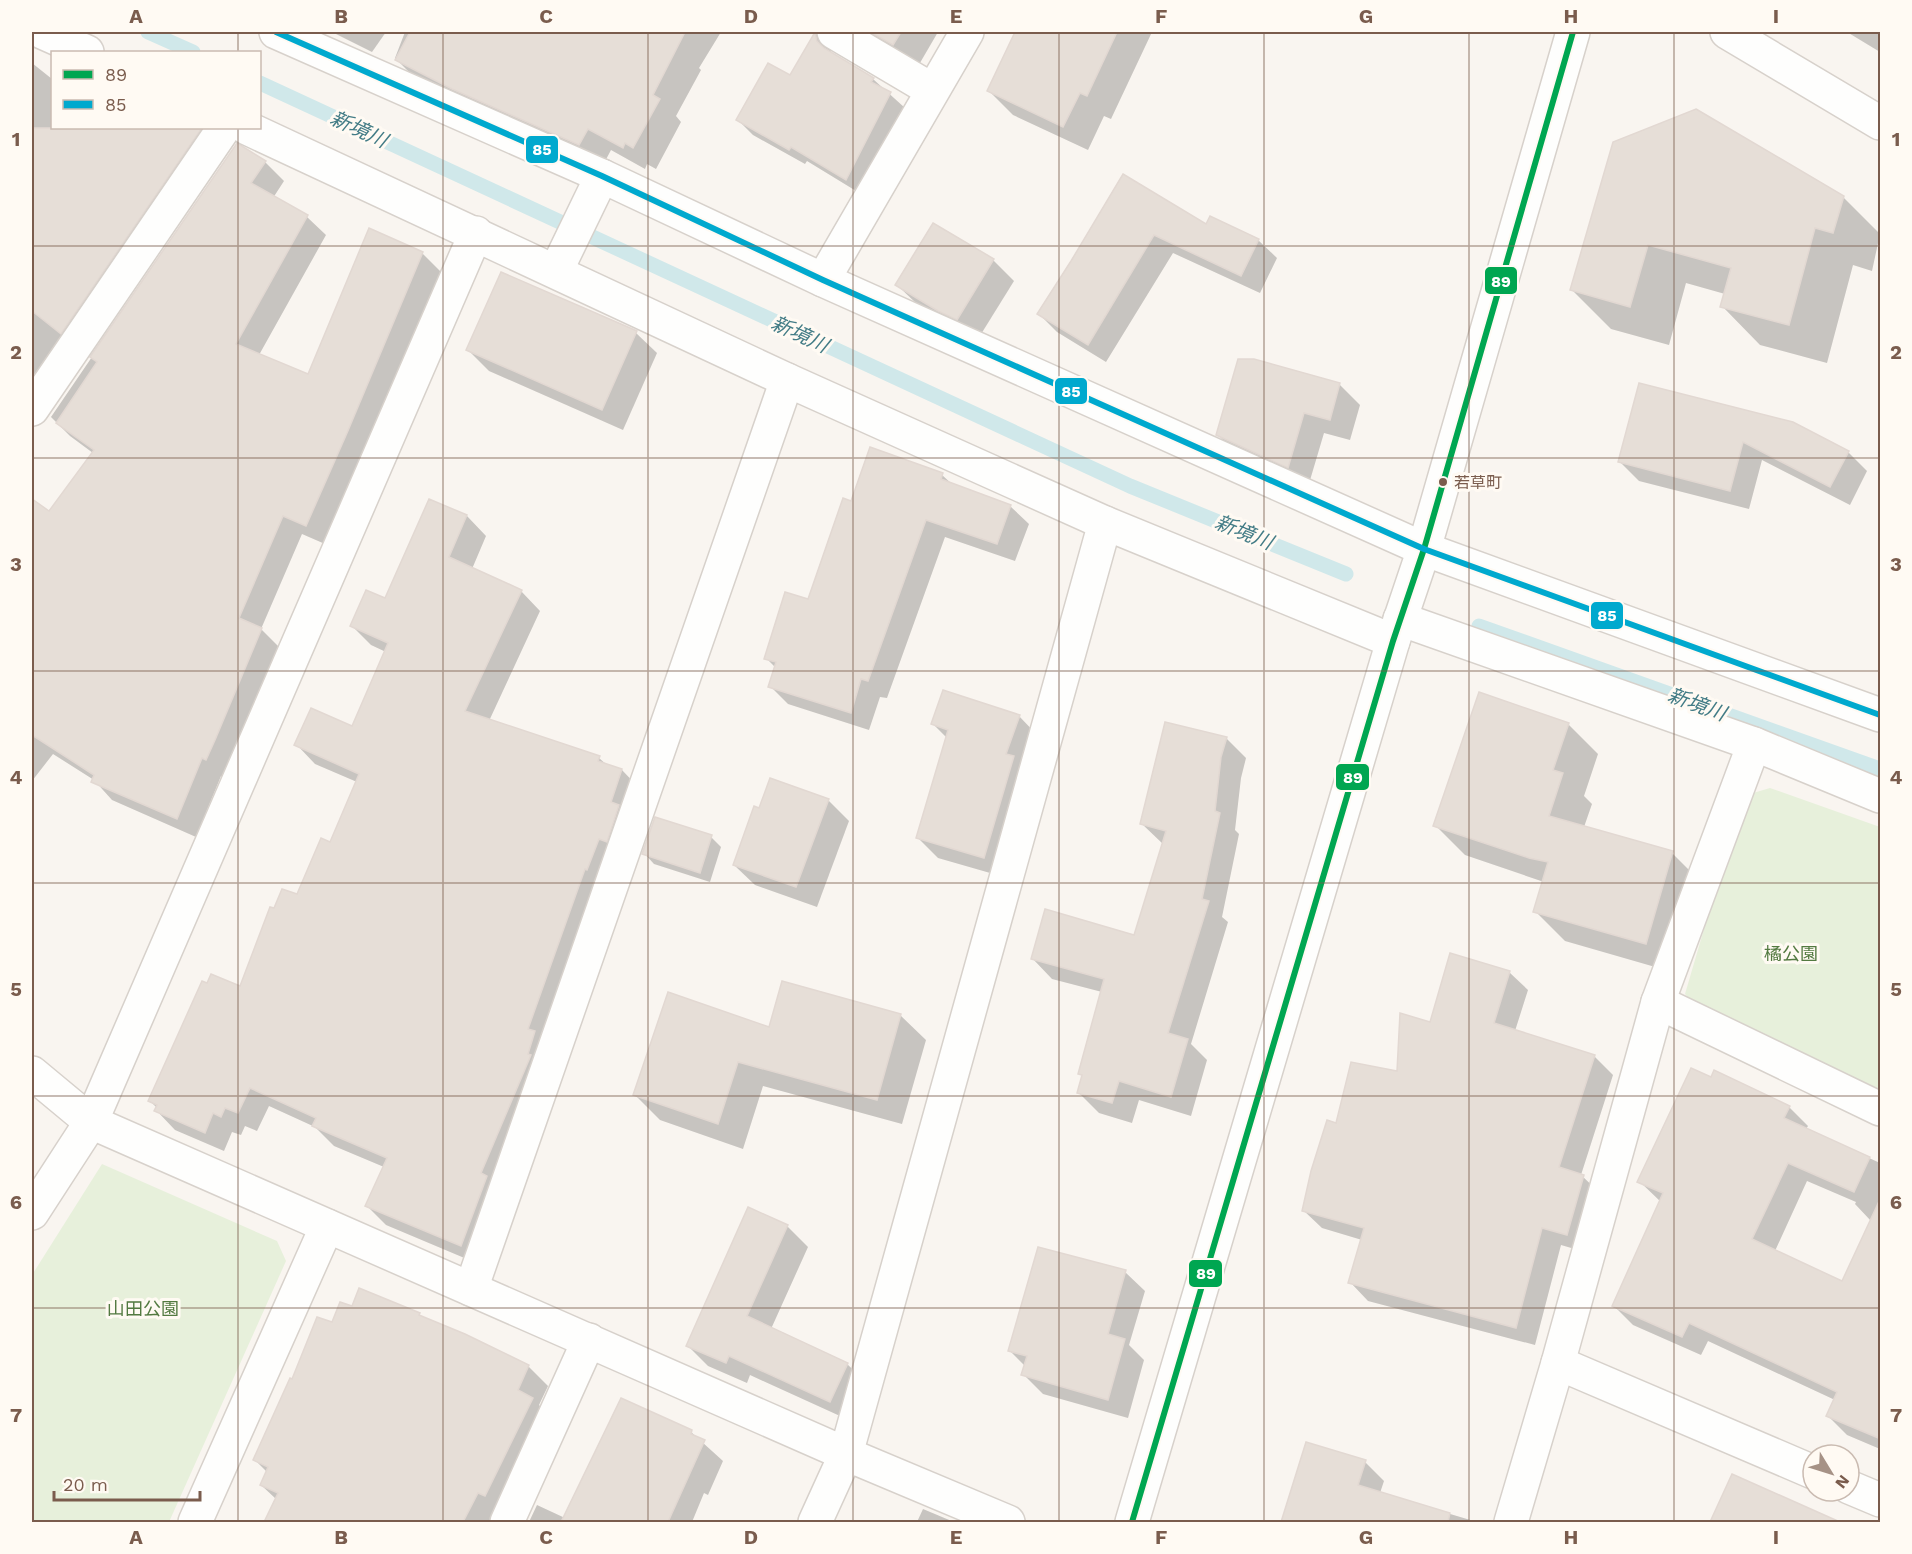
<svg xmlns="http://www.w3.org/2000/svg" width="1912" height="1554" viewBox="0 0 1912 1554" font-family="'Work Sans','Noto Sans JP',sans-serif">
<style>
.green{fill:#e7f0db}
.shadow{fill:#0003;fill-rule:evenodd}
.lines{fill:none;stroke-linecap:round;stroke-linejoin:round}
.stream{stroke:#d0e8ea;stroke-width:15}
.building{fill:#e6ded7;stroke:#e2d8d2;stroke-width:1.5}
.minor-casing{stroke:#d7d1cb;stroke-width:36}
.tertiary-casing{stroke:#d7d1cb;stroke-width:36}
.minor{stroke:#fefefd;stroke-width:33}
.tertiary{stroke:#fefefd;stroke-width:33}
.bus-1-casing{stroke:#fffaf3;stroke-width:10}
.bus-2-casing{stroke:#fffaf3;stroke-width:10}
.bus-1{stroke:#00a651;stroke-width:6}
.bus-2{stroke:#00a9ce;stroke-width:6}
.grid{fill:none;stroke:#7a5c4d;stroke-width:1.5;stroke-opacity:0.55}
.bus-dot{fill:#7a5c4d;stroke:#fffaf3;stroke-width:2}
.labels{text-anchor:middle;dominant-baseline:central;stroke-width:6;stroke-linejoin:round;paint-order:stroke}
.bus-label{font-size:16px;fill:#7a5c4d;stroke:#fffaf3;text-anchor:start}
.park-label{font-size:18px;fill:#537a41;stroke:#fffaf3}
.water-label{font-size:20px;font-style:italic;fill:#437c86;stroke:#fffaf3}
.line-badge{stroke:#fffaf3;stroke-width:2}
.badge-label{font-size:16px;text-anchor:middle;font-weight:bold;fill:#fff}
.neatline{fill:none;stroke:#7a5c4d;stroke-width:2}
.grid-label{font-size:20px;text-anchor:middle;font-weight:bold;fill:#7a5c4d}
</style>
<rect width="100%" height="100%" fill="#f9f5f0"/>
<!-- green -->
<g class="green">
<polygon points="1770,788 1880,827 1880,1094 1699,1009 1685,994 1743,796"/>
<polygon points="102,1164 277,1241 286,1261 169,1522 32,1522 32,1275"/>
</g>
<!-- shadow -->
<g class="shadow">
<polygon points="332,32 386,32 372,52"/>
<polygon points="405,32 721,32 699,68 701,70 676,116 681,122 656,169 647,164 645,169 611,150 602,167 417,80 395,58"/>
<polygon points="842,32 938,32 917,68"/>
<polygon points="1016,32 1152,32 1111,119 1104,116 1088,150 1013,115 989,91"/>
<polygon points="1847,32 1880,32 1880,52"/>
<polygon points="816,34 830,49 832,54 873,79 905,108 861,194 807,161 805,164 753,135 738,120 791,78"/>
<polygon points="32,63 52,79 52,128 200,128 225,152 32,420"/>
<polygon points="1614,144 1843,197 1880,234 1872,271 1853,265 1827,363 1760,345 1722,306 1725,294 1686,283 1669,345 1611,329 1572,290"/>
<polygon points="236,146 265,162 284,181 273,198 307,217 326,235 259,355 309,376 422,253 441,272 325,544 302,534 261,629 280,648 225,778 221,776 196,837 112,800 94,780 53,754 32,781 32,500 50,513 93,453 70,436 51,417"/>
<polygon points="1123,176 1207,226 1258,240 1277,258 1260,293 1173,253 1106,362 1057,332 1039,314"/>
<polygon points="934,225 993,260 1014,281 978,339 918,305 897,285"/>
<polygon points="502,274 636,333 657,353 623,430 489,371 468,350"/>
<polygon points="1254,360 1340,385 1360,405 1350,440 1324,433 1308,487 1239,456 1218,435"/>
<polygon points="1640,385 1848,452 1867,471 1850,505 1762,460 1749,509 1639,481 1620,462"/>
<polygon points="942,475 953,485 1010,506 1029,524 1015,561 945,537 887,698 880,697 869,730 788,704 770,686 776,668 766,658 809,601 852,502"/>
<polygon points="429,501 467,516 486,536 472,569 521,591 540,611 489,721 599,758 607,765 622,770 641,790 481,1265 386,1225 366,1205 384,1167 334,1146 315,1127 269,1106 257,1131 245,1126 241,1135 232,1132 224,1151 175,1130 156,1110 157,1108 149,1100 240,988 275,910 297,896 331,844 357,782 315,764 296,744 353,728 386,652 371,645 352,626 386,600"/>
<polygon points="1019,716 1039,737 1004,877 938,858 918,838 947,738 933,724"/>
<polygon points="1568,724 1598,754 1584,796 1592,804 1584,827 1672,853 1702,883 1676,973 1565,941 1535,911 1544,882 1465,855 1435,825"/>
<polygon points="1226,738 1246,758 1241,778 1235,830 1239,834 1222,917 1228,922 1191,1044 1207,1060 1191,1116 1139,1100 1132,1123 1099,1113 1079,1093 1083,1077 1080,1073 1102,992 1052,979 1032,958 1135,937 1163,844 1142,824"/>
<polygon points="828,800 849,821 817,907 755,885 734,865 760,809"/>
<polygon points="711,837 721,847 710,882 654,864 644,853"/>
<polygon points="1509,972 1528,990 1515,1031 1594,1056 1613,1075 1581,1175 1601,1194 1585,1252 1561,1245 1535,1345 1368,1301 1350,1282 1362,1240 1322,1228 1303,1210 1338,1125 1399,1073 1431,1024"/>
<polygon points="900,1015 926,1040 902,1124 763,1086 743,1149 660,1120 635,1095 770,1029"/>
<path d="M1789,1107l19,19 -2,3 74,34v286l-33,-14 -19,-19 7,-16 -127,-59 -7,14 -68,-30 -19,-19 47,-104 -22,-21zM1807,1181l49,21 -1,2 16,17 -29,62 -67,-32z"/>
<polygon points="787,1226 808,1247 771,1329 847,1364 868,1384 851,1421 750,1375 747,1383 708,1366 688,1346"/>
<polygon points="1125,1272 1145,1291 1129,1345 1144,1360 1128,1418 1043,1394 1023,1374 1025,1366 1010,1351"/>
<polygon points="353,1308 419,1314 423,1319 528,1366 548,1386 539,1405 552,1419 514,1522 265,1522 276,1499 261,1485 267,1472 255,1460 293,1381 332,1324"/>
<polygon points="691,1432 723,1461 708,1495 704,1493 692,1522 529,1522 537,1505 565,1518"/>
<polygon points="1307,1444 1365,1462 1384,1481 1380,1493 1477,1522 1282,1522"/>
<polygon points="1732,1476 1820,1515 1827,1522 1712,1522"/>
<polygon points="923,1509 954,1522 917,1522"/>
</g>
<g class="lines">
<!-- stream -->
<g class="stream">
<polyline points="148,32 193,52"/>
<polyline points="260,83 1130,486 1346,574"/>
<polyline points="1479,626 1880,769"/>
</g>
</g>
<!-- building -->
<g class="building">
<polygon points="410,32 685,32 653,95 660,99 633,148 625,143 623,148 588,129 579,145 452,89 395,60"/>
<polygon points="815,32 817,41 824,48 874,78 871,82 891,92 846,180 791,147 789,150 736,120 768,63 790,75"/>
<polygon points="870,32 901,32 893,45"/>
<polygon points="1015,32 1117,32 1087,96 1080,93 1063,127 987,91"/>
<polygon points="1696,109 1844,196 1833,233 1815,228 1789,325 1720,307 1731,268 1648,245 1630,307 1570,290 1613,142"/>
<polygon points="32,128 202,128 61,334 32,311"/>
<polygon points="237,143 266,161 251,183 308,215 236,344 308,374 369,228 423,252 347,433 306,526 283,516 239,618 262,628 215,740 206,760 202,758 177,819 91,782 94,775 32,735 32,499 49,511 94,450 56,423 97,362 90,357"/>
<polygon points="1123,174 1206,224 1210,216 1259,239 1241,276 1154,235 1088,345 1037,314 1071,261"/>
<polygon points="933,223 994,259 957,320 938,311 895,285"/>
<polygon points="501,272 637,331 602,410 466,350"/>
<polygon points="1238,359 1254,359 1340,383 1330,420 1304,413 1288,468 1216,435"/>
<polygon points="1639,383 1793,422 1849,451 1830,487 1743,442 1730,491 1618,462"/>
<polygon points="870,447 943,473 941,479 1011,505 997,544 926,520 868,681 861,679 851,713 768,687 776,662 764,659 785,592 808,599 843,498 851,501"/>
<polygon points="429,499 467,515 449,557 522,590 465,711 600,756 598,761 622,769 611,802 619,805 607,842 599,839 587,870 585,869 528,1029 535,1031 528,1054 531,1055 481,1173 487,1176 461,1246 365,1206 387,1158 312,1126 316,1118 250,1088 238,1113 225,1108 221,1117 213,1113 205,1133 154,1111 157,1105 148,1101 202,981 207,983 211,974 240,986 270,907 274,908 282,889 297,894 321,838 330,842 359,774 294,745 311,708 352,726 388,643 350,626 366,590 385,598"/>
<polygon points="943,690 1020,715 1006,754 1014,756 984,858 916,838 948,730 931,724"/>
<polygon points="1479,692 1569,723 1553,770 1563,773 1549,816 1673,851 1646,944 1533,912 1548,862 1529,858 1433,826"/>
<polygon points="1165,722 1227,737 1221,757 1215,811 1220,813 1202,899 1209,901 1168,1033 1188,1039 1171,1097 1119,1081 1112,1103 1077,1093 1082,1075 1078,1074 1104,979 1031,959 1045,909 1134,935 1166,831 1140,824"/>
<polygon points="770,778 829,799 796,887 733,865 754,806 759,808"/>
<polygon points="655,817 712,835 700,873 642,854"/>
<polygon points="1450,953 1510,971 1494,1023 1595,1055 1559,1167 1584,1175 1567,1235 1542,1228 1516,1328 1348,1283 1364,1228 1302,1211 1311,1171 1327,1120 1336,1123 1351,1062 1397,1071 1400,1013 1430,1022"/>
<polygon points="782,981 901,1014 877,1100 738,1062 718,1124 633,1095 668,992 769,1027"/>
<polygon points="1691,1068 1711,1077 1714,1070 1790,1106 1784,1118 1870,1157 1854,1192 1788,1163 1752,1239 1842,1281 1881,1197 1881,1439 1826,1416 1837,1392 1689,1323 1682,1337 1612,1306 1663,1193 1637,1182"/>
<polygon points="748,1207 788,1225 747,1316 848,1363 830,1402 729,1356 726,1363 686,1346"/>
<polygon points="1038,1247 1126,1270 1108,1334 1125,1339 1108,1400 1021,1375 1027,1356 1008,1351"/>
<polygon points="359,1288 420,1313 419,1315 465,1334 529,1365 518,1390 533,1398 485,1496 478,1493 463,1522 264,1522 278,1493 260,1485 268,1467 253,1460 290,1378 292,1379 317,1317 332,1322 340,1302 352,1306"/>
<polygon points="621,1398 692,1430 691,1434 705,1440 668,1522 561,1522"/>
<polygon points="1306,1442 1366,1460 1358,1485 1450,1513 1448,1522 1281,1522"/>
<polygon points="1732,1474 1840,1522 1710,1522"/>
</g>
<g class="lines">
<defs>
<g id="minor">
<polyline points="42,32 87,52"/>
<polyline points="276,32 602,176 823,280 1424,549 1880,715"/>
<polyline points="834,32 932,90"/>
<polyline points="247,128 787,380 1105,523 1393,641"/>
<polyline points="556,271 602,176"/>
<polyline points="823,280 967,32"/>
<polyline points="32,409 224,128"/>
<polyline points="1400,619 1754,744 1880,796"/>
<polyline points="1658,1002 1880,1109"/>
<polyline points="471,1289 787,380"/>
<polyline points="1558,1363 1813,1472"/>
<polyline points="1849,1487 1880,1500"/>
<polyline points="195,1522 327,1226"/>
<polyline points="507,1522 589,1340"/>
<polyline points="815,1522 846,1454 1105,523"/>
<polyline points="1511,1522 1558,1363 1658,1002 1754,744"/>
</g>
<g id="tertiary">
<polyline points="1727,32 1880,123"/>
<polyline points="32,1073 91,1122 846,1454 1008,1522"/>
<polyline points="32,1213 91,1122 476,233"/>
<polyline points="1132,1522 1393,641 1424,549 1573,32"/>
</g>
</defs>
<!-- minor casing -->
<use href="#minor" class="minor-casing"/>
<!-- tertiary casing -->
<use href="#tertiary" class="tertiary-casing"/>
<!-- minor -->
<use href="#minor" class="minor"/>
<!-- tertiary -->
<use href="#tertiary" class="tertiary"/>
<defs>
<polyline id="bus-1" points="1132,1522 1393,641 1424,549 1573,32"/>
<polyline id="bus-2" points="276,32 602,176 823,280 1424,549 1880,715"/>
</defs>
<!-- bus-1 casing -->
<use href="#bus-1" class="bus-1-casing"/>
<!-- bus-2 casing -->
<use href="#bus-2" class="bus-2-casing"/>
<!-- bus-1 -->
<use href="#bus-1" class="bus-1"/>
<!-- bus-2 -->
<use href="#bus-2" class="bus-2"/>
</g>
<!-- grid -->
<path class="grid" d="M238,32v20M443,32v1490M648,32v1490M853,32v1490M1059,32v1490M1264,32v1490M1469,32v1490M1674,32v1490M238,128v1394M32,246h1848M32,458h1848M32,671h1848M32,883h1848M32,1096h1848M32,1308h1848"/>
<!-- markers -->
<circle class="bus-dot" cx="1443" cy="482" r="5"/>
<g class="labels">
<!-- bus labels -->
<g class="bus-label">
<text x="1454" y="482">若草町</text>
</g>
<!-- park labels -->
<g class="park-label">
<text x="1791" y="953">橘公園</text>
<text x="143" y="1308">山田公園</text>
</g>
<!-- water labels -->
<g class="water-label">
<text transform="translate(359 129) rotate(25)">新境川</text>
<text transform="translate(800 334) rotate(25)">新境川</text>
<text transform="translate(1244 532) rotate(22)">新境川</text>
<text transform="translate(1697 704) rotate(20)">新境川</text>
</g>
</g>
<g class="line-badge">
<rect x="525" y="135" width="34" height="29" rx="6" fill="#00a9ce"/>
<rect x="1484" y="266" width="34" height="29" rx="6" fill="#00a651"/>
<rect x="1054" y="377" width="34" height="28" rx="6" fill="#00a9ce"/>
<rect x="1590" y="601" width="34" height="29" rx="6" fill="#00a9ce"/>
<rect x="1335" y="763" width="35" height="28" rx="6" fill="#00a651"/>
<rect x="1188" y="1259" width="35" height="29" rx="6" fill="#00a651"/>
</g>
<g class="badge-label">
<text x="542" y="155">85</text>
<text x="1501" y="287">89</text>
<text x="1071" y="397">85</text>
<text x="1607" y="621">85</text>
<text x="1353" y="783">89</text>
<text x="1206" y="1279">89</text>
</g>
<!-- border -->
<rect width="1912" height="1554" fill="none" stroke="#fffaf3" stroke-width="66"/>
<!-- legend -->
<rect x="51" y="51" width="210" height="78" fill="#fffaf3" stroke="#cabbb1" stroke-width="1.5"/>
<rect x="63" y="70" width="30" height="9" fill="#00a651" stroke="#cabbb1" stroke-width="1.5"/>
<text x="105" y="81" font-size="18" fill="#7a5c4d">89</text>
<rect x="63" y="100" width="30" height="9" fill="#00a9ce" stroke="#cabbb1" stroke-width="1.5"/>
<text x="105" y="111" font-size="18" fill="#7a5c4d">85</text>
<!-- north arrow -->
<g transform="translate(1831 1473) rotate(128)"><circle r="28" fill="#fffaf3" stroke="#cabbb1" stroke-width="1.5"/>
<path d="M0-4.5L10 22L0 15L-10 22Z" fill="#a69286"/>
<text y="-9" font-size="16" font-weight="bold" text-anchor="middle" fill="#7a5c4d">N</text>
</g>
<!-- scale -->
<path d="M54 1491v9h146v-9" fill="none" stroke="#7a5c4d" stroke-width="3"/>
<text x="63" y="1491" font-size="18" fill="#7a5c4d" stroke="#fffaf3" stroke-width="4.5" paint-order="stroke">20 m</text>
<rect x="33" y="33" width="1846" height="1488" class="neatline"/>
<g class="grid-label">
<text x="136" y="23">A</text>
<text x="341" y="23">B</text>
<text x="546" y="23">C</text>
<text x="751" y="23">D</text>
<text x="956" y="23">E</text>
<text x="1161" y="23">F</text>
<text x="1366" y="23">G</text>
<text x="1571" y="23">H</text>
<text x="1776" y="23">I</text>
<text x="16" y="146">1</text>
<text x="1896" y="146">1</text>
<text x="16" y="359">2</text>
<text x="1896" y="359">2</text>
<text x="16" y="571">3</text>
<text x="1896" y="571">3</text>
<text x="16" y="784">4</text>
<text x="1896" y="784">4</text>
<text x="16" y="996">5</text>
<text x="1896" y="996">5</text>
<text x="16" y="1209">6</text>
<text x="1896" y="1209">6</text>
<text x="16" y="1422">7</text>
<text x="1896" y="1422">7</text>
<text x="136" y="1544">A</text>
<text x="341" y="1544">B</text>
<text x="546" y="1544">C</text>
<text x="751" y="1544">D</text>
<text x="956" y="1544">E</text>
<text x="1161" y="1544">F</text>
<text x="1366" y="1544">G</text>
<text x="1571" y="1544">H</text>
<text x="1776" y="1544">I</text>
</g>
</svg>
